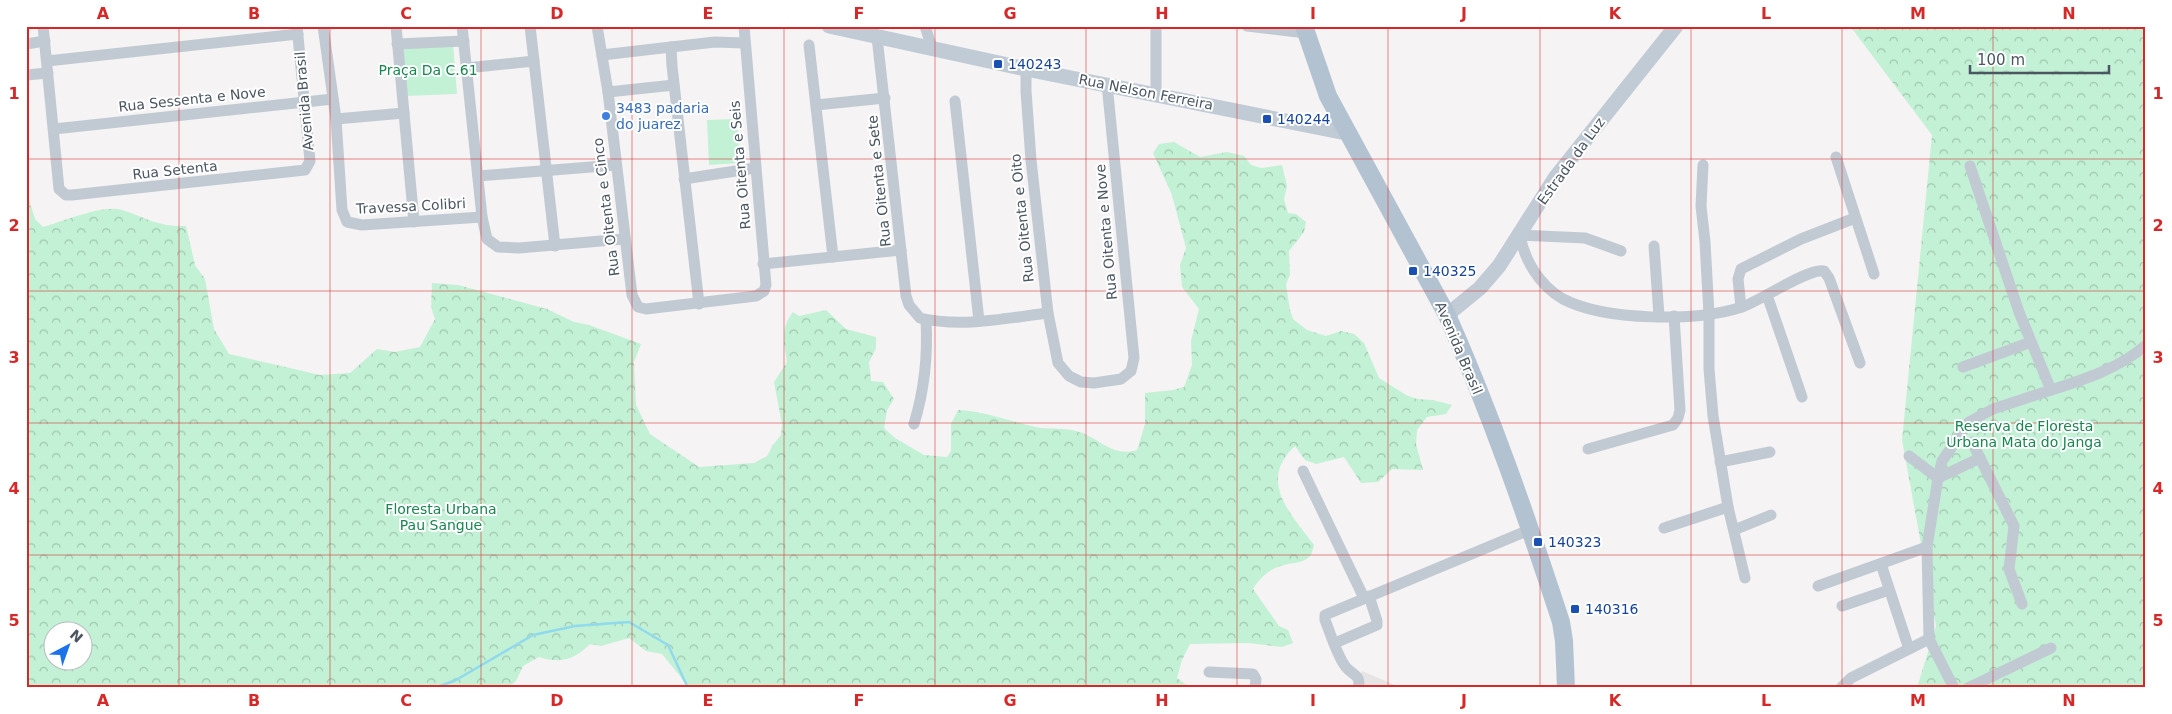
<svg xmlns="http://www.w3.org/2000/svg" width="2172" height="714" viewBox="0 0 2172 714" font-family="'DejaVu Sans',sans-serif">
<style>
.education{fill:#e6e4e5}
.forest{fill:url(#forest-crowns);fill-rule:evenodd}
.green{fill:#c3f1d5}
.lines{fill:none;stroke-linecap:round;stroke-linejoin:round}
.stream{stroke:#90daee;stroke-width:2.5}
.minor{stroke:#c1cad2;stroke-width:11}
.secondary{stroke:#c1cbd6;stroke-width:15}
.primary{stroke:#b3c2d1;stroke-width:18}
.grid{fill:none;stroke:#d62828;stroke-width:1;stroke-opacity:0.55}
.transit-dot{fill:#1a4fb4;stroke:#fff;stroke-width:2}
.shop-dot{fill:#3f7fe0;stroke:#fff;stroke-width:2}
.labels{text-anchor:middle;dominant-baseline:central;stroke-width:4;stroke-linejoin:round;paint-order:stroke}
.transit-label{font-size:14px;fill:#164399;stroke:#fff;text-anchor:start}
.park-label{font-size:14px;fill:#17864f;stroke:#fff}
.street-label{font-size:14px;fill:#4a5661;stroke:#fff}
.shop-label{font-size:14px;fill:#366cbe;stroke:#fff;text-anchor:start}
.neatline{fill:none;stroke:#d62828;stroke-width:2}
.grid-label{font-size:16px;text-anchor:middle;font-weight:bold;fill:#d62828}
</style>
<defs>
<pattern id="forest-crowns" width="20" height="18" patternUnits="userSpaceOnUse" patternTransform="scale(1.25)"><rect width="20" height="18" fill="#c3f1d5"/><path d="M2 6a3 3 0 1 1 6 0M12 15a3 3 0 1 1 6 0" fill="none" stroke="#a0c6b0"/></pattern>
</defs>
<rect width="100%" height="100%" fill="#f5f3f3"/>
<!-- education -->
<polygon class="education" points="1362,671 1402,688 1357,688"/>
<!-- forest -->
<g class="forest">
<polygon points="1850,26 2146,26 2146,688 1917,688 1936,626 1902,440 1932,135"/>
<path d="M1174,142l26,15 27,-5 17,4 7,9 10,3 21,-3 5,21 -3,13 4,14 8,1 10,8 -2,10 -15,19 1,24 -4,9 4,26 3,9 14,11 19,6 15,-5 13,3 10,9 15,35 27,17 11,4 16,1 19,5 -6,9 -19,3 -10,13 -1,14 7,26 -31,-1 -14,13 -17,1 -17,-26 -28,7 -11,-4 -10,-14c-38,35 -4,68 19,99 -1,3 -2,9 -4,11 -7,8 -17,6 -26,9 -13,3 -24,12 -31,24l26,37 9,4 5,13 -11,4 -34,-4 -58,1 -8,16 -5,18 11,8 12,2h-513l1,-2 -26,-32 -16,-3 -17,-13 -28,8 -11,-2c-16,16 -30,20 -51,13l-16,9 -7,15 -8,7h-482v-498l9,29 8,8c19,-5 60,-23 79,-17 25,8 36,17 64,16l9,39 10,14 9,50 15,25 91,21 30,-2 27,-24 18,3 25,-5 15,-28 -4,-12 1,-24 26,2 89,24 27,13 15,3 52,19 -7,18 2,43 14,29 49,33 55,-4 13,-7 6,-11 8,-10 1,-11 -8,-42 13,-20c-3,-20 -7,-33 6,-50l6,4 27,-6 20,19 30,8v11l-7,14 2,19 12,1 11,17 -7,11 -3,18 11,10 29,17 23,2 4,-6v-27l7,-14c28,1 55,13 83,18 12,1 24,0 35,3 23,6 36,27 61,19l8,-26v-31l28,-3 11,-3 8,-22 -1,-24 8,-32 -17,-22 -2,-22 6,-17 -14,-53 -19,-42 6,-9zM52,632h30v30h-30z"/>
</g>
<!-- green -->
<g class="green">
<polygon points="453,43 457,94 404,96 399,46"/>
<polygon points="737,119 740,163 709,165 707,120"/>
</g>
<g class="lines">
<!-- stream -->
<polyline class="stream" points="435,688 456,680 533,635 575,626 629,622 668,645 688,688"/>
<!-- minor -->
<g class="minor">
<polyline points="43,26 59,189 66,195 72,195 305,170 310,161 297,26"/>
<polyline points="323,26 336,119 342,210 347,222 362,225 482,217"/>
<polyline points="396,26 414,222"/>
<polyline points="462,26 482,217 487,239 498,247 519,248 624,239"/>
<polyline points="530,26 555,246"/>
<polyline points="597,26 608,92 632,295 638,307 646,309 756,296 764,291 766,285 744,26"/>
<polyline points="925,26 932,48"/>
<polyline points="1247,26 1306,33"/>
<path d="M877,37l29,259 3,9 11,13c41,10 87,0 128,-5"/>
<polyline points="26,44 45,41"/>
<polyline points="397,44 464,41"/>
<polyline points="809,45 833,257"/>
<polyline points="602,55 671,47"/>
<polyline points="47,61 298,34"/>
<polyline points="466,68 534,61"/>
<polyline points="1026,69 1026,91 1031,160 1048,313 1058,363 1069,376 1081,382 1094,383 1121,379 1131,371 1134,358 1107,84"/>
<polyline points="26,75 48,73"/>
<polyline points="608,92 674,85"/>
<polyline points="1156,94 1156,26"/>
<polyline points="955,101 979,321"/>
<polyline points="816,105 885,98"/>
<polyline points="336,119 404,113"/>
<polyline points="54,129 333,99"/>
<polyline points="1836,157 1874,274"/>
<polyline points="1703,165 1701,206 1705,242 1709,314 1709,369 1713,416 1728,507 1745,578"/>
<polyline points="478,176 616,165"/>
<polyline points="684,179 755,168"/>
<polyline points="1654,246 1659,316"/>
<path d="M1621,251l-36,-13 -65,-3c4,25 20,51 43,64 43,22 133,23 179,8 18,-6 68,-40 82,-36l5,7 31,85"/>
<polyline points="763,264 901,250"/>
<polyline points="1767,295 1802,397"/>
<polyline points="699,304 672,66 671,47 715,42 744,43"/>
<polyline points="1741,307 1738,279 1741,269 1801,239 1855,218"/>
<polyline points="1963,367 2031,342"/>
<path d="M2051,390c32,-10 69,-22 95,-45"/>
<path d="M914,424c10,-33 14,-69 12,-104"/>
<polyline points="1972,442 2014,526 2009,569 2022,604"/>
<polyline points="1588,449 1673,425 1678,418 1680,410 1674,316"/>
<polyline points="1909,456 1938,478 1980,458"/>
<polyline points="1720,462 1770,452"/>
<polyline points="1303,471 1364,598"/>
<polyline points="1664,528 1728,507"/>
<polyline points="1734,530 1771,515"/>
<polyline points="1881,564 1909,649"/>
<polyline points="1818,586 1927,547"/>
<polyline points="1842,606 1889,590"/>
<polyline points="1929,639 1927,547 1938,478 1942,461 1969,422 1993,409 2051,390 2019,312 1970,166"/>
<polyline points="1335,643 1377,625 1377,621 1369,596"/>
<polyline points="1209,672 1253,674 1256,679 1255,688"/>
<path d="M1358,688c4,-14 -7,-13 -13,-22 -9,-13 -14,-31 -20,-46v-5l204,-85"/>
<polyline points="1841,688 1851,678 1929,639 1954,688"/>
<polyline points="1968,688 2051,648"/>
</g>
<!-- secondary -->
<g class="secondary">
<polyline points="829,26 1026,69 1346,133"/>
<polyline points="1447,315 1480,288 1499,266 1555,178 1676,26"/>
</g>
<!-- primary -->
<path class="primary" d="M1304,26l24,70 119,219c44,99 80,203 114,307l3,19 2,47"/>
</g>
<!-- grid -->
<path class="grid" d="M179,26v662M330,26v662M481,26v662M632,26v662M784,26v662M935,26v662M1086,26v662M1237,26v662M1388,26v662M1540,26v662M1691,26v662M1842,26v662M1993,26v662M26,159h2120M26,291h2120M26,423h2120M26,555h2120"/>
<!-- markers -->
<g class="transit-dot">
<rect x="993" y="59" width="10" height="10" rx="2.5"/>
<rect x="1262" y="114" width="10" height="10" rx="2.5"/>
<rect x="1408" y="266" width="10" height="10" rx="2.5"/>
<rect x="1533" y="537" width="10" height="10" rx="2.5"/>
<rect x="1570" y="604" width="10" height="10" rx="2.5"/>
</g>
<circle class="shop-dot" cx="606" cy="116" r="5"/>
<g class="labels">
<!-- transit labels -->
<g class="transit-label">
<text x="1008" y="64">140243</text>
<text x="1277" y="119">140244</text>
<text x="1423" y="271">140325</text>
<text x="1548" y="542">140323</text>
<text x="1585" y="609">140316</text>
</g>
<!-- park labels -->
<g class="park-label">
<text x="428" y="70">Praça Da C.61</text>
<text x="2024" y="426">Reserva de Floresta<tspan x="2024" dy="16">Urbana Mata do Janga</tspan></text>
<text x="441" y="509">Floresta Urbana<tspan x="441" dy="16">Pau Sangue</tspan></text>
</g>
<!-- street labels -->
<g class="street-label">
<text transform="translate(1146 92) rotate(11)">Rua Nelson Ferreira</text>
<text transform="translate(192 99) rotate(-6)">Rua Sessenta e Nove</text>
<text transform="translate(304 101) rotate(-95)">Avenida Brasil</text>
<text transform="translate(1571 161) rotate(-54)">Estrada da Luz</text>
<text transform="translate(740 165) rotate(-95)">Rua Oitenta e Seis</text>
<text transform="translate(175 170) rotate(-6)">Rua Setenta</text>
<text transform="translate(879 181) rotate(-96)">Rua Oitenta e Sete</text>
<text transform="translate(411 206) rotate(-3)">Travessa Colibri</text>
<text transform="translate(606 207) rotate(-97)">Rua Oitenta e Cinco</text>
<text transform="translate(1022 218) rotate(-96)">Rua Oitenta e Oito</text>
<text transform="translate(1106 232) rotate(-95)">Rua Oitenta e Nove</text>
<text transform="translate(1459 348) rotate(67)">Avenida Brasil</text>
</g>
<!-- shop labels -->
<g class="shop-label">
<text x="616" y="108">3483 padaria<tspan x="616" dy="16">do juarez</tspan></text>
</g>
</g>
<!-- border -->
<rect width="2172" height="714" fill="none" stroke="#ffffff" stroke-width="55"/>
<!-- north arrow -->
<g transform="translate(68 646) rotate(41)"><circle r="24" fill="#ffffff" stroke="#b7bbc0"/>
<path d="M0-4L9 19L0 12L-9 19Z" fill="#1a73e8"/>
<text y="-8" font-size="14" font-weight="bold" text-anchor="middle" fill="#4a5661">N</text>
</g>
<!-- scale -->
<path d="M1970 65v8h139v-8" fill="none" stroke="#4a5661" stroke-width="2.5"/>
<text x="1977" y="65" font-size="15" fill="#4a5661" stroke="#ffffff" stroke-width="4" paint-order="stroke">100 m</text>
<rect x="28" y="28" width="2116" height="658" class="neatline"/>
<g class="grid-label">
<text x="103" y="19">A</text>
<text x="254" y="19">B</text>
<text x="406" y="19">C</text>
<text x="557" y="19">D</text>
<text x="708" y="19">E</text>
<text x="859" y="19">F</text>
<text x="1010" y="19">G</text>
<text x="1162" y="19">H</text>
<text x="1313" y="19">I</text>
<text x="1464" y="19">J</text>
<text x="1615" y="19">K</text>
<text x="1766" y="19">L</text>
<text x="1918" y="19">M</text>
<text x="2069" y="19">N</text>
<text x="14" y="99">1</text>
<text x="2158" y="99">1</text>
<text x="14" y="231">2</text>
<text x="2158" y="231">2</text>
<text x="14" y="363">3</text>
<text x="2158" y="363">3</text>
<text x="14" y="494">4</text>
<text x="2158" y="494">4</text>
<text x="14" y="626">5</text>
<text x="2158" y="626">5</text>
<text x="103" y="706">A</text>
<text x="254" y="706">B</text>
<text x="406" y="706">C</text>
<text x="557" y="706">D</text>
<text x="708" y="706">E</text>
<text x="859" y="706">F</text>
<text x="1010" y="706">G</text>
<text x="1162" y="706">H</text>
<text x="1313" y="706">I</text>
<text x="1464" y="706">J</text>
<text x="1615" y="706">K</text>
<text x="1766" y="706">L</text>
<text x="1918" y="706">M</text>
<text x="2069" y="706">N</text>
</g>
</svg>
